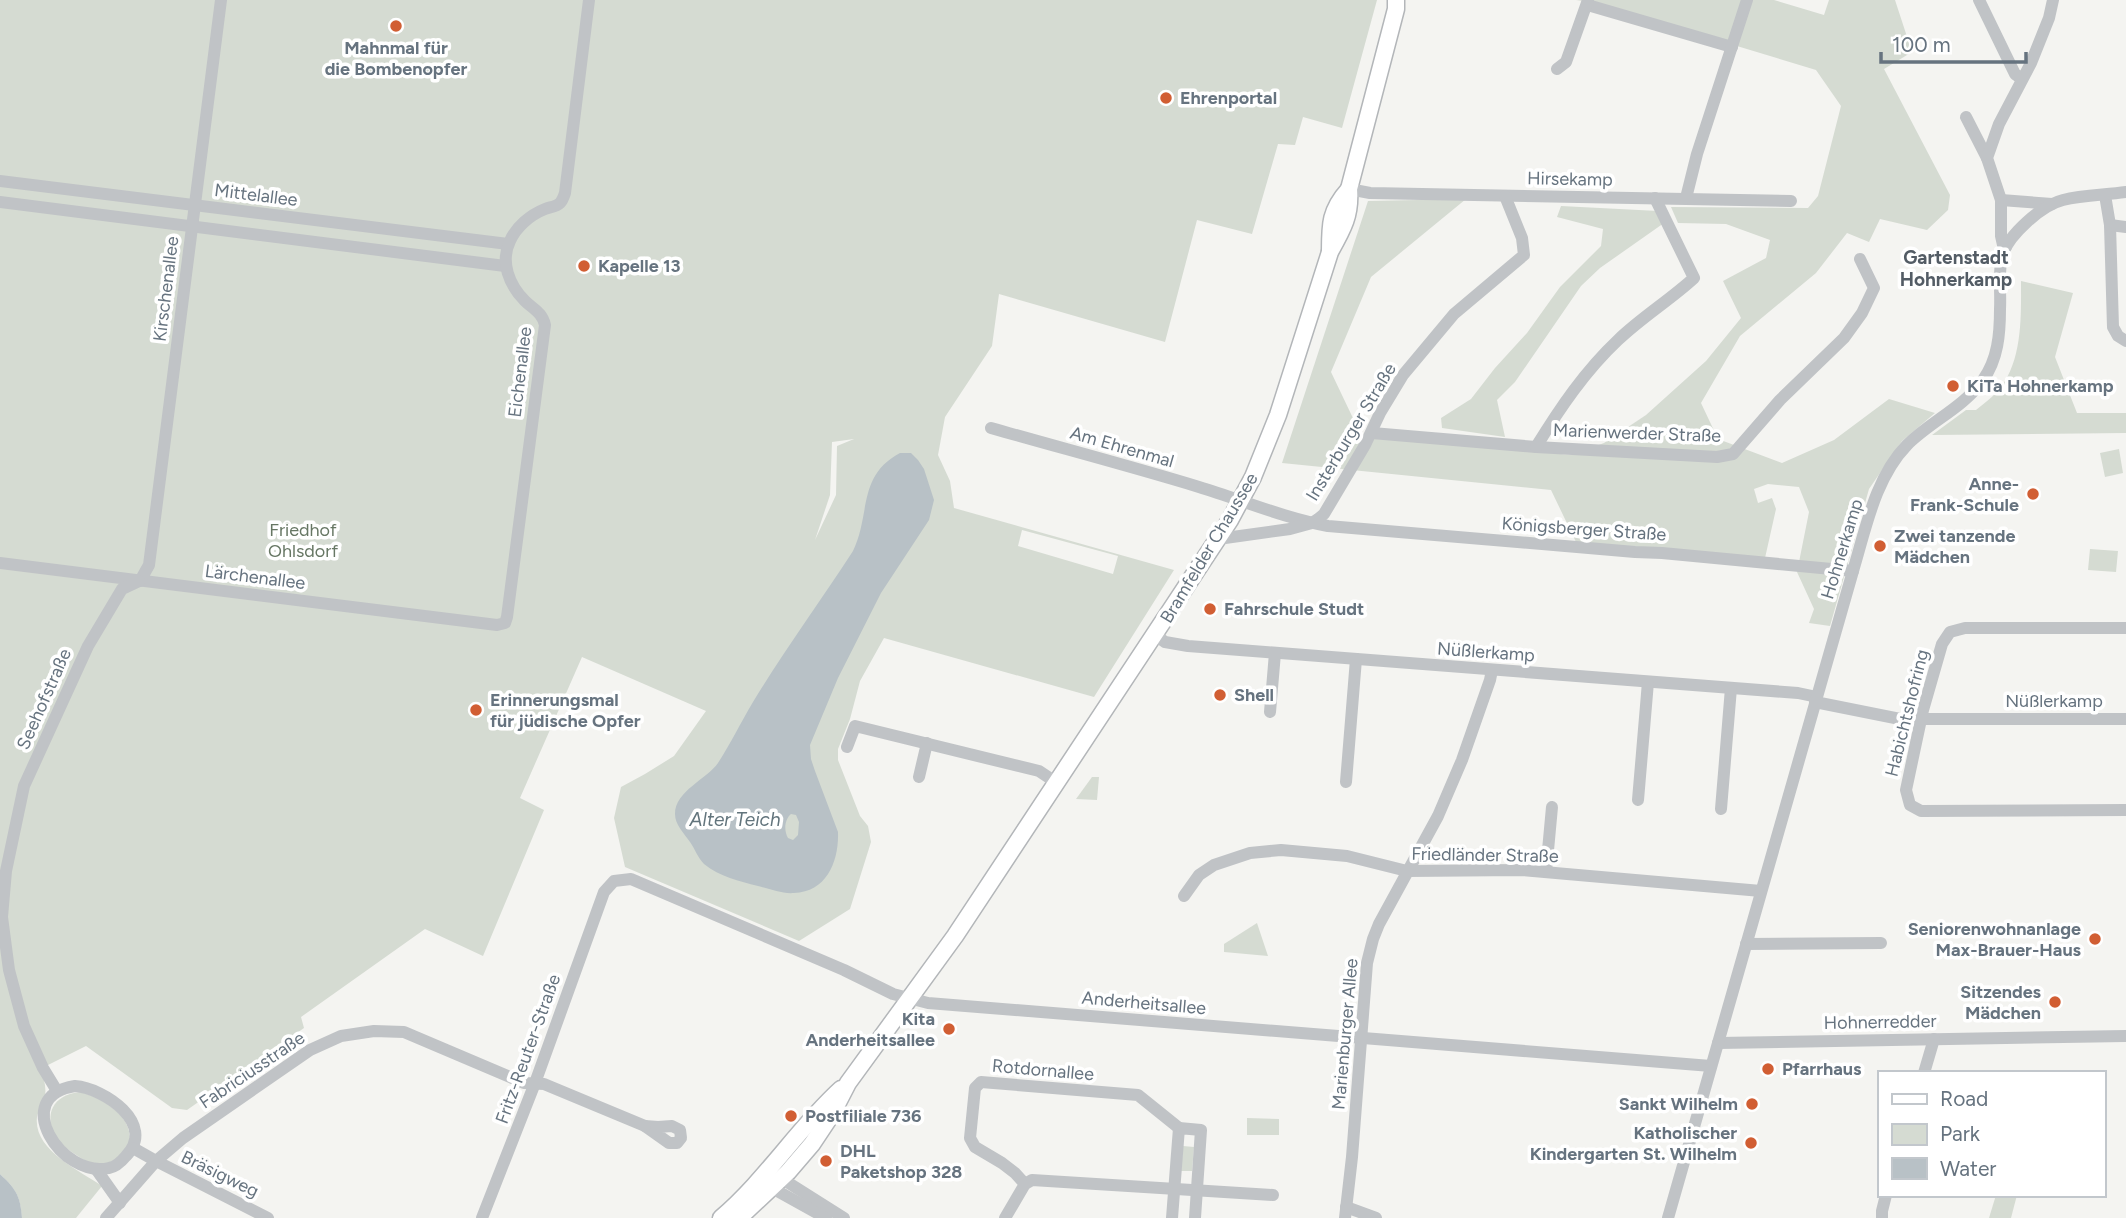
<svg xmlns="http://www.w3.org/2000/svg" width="2126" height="1218" viewBox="0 0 2126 1218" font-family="Figtree,sans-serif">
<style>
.green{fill:#d5dbd2;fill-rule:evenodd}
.water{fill:#b8c1c6;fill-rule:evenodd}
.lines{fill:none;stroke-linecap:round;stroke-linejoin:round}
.major-casing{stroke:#b3b6b9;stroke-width:19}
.minor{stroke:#c0c3c6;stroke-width:12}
.major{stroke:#fff;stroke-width:16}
.poi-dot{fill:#d15e33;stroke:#fff;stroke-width:2.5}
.labels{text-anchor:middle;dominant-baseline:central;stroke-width:7;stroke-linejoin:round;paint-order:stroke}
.poi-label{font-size:18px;font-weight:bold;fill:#66737f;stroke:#fff;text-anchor:start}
.street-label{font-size:18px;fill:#66737f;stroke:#fff}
.park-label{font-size:18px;fill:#677764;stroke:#fff}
.neighbourhood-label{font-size:19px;font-weight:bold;fill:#535c65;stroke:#fff}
.water-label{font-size:19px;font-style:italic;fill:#62747c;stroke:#fff}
</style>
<rect width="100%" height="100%" fill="#f4f4f1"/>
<!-- green -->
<g class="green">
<path d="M0,0h1377l-35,128 -39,-11 -8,28 -17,-1 -26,90 -55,-14 -32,122 -166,-48 -7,52 -47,71 -7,38 12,26 4,27 220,62 -80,127 -210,-59 -24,43 -10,38 -12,30v11l22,56 8,10 3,16 -21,67 -51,32 -174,-74 -11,-49 7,-31 24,-13 29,-18 32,-45 -124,-54 -62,141 24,12 -61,146 -58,-27 -124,88 3,11 -117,82 -15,-2 -86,-62 -46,23c5,11 7,21 4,32 -2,6 -6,10 -7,16 -4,33 42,53 65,69l-26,32h-54c-2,-22 -5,-28 -22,-44zM854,439l-17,7 -1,49 -21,45 15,-45 2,-53zM1022,530l96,26 -5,18 -95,-28z"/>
<polygon points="1576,0 1774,0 1824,15 1829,0 1895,0 1912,52 1884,69 1950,195 1948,210 1927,230 1880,219 1869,242 1847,233 1816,273 1740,336 1701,403 1718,439 1782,463 1834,440 1889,399 1935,413 1902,441 1869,489 1830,626 1809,623 1814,609 1797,572 1809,512 1799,487 1768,484 1754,489 1758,503 1772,498 1776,509 1765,558 1576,542 1551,490 1282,463 1368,201 1466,199 1371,277 1331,372 1361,435 1571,455 1604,443 1646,415 1706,361 1741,318 1723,281 1766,258 1770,240 1726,224 1678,223 1671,207 1808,208 1818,196 1841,106 1816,70 1591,2"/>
<polygon points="1561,206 1658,211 1664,223 1600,268 1581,286 1515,382 1497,400 1505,437 1442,428 1441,418 1471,399 1495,368 1527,333 1560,287 1601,246 1603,229 1557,217"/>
<path d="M2021,281l52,12 -18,64 22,56h49v20l-194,2 34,-25h10c7,-6 14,-11 21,-18 26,-29 24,-75 24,-111z"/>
<polygon points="2119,449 2123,473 2105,477 2100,453"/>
<polygon points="2090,549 2118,551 2116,572 2088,570"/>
<polygon points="1092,777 1099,777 1097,800 1076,799"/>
<polygon points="1257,923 1268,956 1224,952 1224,944"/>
<path d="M80,1092c22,5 58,27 48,55 -2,5 -10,13 -15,15 -5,2 -17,2 -22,1 -7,-2 -31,-18 -35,-25 -13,-24 -3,-43 24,-46z"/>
<polygon points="1247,1118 1279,1119 1279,1135 1247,1135"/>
<polygon points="1183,1146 1194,1147 1192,1171 1181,1171"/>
<polygon points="1996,1195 2017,1195 2011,1218 1989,1218"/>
</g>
<!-- water -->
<g class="water">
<path d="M900,453h11l7,7 6,9 10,31 -5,20 -48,73 -43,85 -28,67 1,14 4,12 23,61c1,29 -11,60 -44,61 -12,1 -24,-4 -36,-7 -19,-5 -38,-9 -54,-22 -6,-6 -9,-15 -14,-22 -6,-9 -15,-17 -15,-28 0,-23 32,-35 43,-51 13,-20 23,-41 35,-61 31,-51 67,-100 100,-151 18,-37 4,-75 47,-98zM791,814l5,1 3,7 -1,13 -5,5 -5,-2c-4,-7 -4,-18 3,-24z"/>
<path d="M0,1174c17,16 20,22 22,44h-22z"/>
</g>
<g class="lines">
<defs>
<g id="major">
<path d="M1330,251c0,-27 0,-41 19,-62"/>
<path d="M721,1218c44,-37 77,-90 120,-129"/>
<path d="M739,1218l49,-46 24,-28 20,-30 16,-31 107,-147 275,-416 23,-43 25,-62 52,-163c13,-23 21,-37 19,-63l47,-180v-9"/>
</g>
</defs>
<!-- major casing -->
<use href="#major" class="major-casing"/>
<!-- minor -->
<g class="minor">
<polyline points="1979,0 2015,74 2022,79"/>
<polyline points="1591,6 1732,47"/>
<polyline points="1557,69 1566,62 1588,0"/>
<polyline points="1966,117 1987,158"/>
<polyline points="0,181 508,244"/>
<polyline points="1349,189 1370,193 1791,201"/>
<polyline points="2105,195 2110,225 2113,327 2118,336 2126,341"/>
<polyline points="1686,198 1697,154 1747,0"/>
<polyline points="2001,200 2052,204"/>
<polyline points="0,202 505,266"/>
<polyline points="2110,225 2126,227"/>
<polyline points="2006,247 2003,245 2001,236 2001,200 1987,158 1999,124 2031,63 2049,18 2053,0"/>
<path d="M991,428c70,20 139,38 208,59 43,13 85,31 129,39l307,26 27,1 191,18"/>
<polyline points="1372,433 1536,447 1717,457 1733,454 1780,400 1844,338 1862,313 1874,288 1860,259"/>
<path d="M1536,447c24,-39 49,-76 82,-107 24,-23 52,-40 76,-62l-39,-80"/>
<polyline points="1218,539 1290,529 1312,523 1318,519 1324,514 1365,445 1380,413 1403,375 1454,314 1524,255 1522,238 1505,196"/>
<path d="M0,563l497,62 8,-2 2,-6 38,-292c-3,-13 -12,-16 -20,-24 -16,-16 -25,-39 -15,-60 6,-14 20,-26 35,-32 5,-2 11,-2 15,-6 2,-2 4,-7 5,-10l24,-193"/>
<polyline points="140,581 149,565 221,0"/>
<polyline points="2126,628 1965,628 1950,632 1942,644 1923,710 1906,790 1910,805 1921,811 2126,810"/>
<polyline points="1155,635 1165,642 1188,646 1798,693 1817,697"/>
<polyline points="1815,702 1900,719 2126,719"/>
<polyline points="1270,712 1275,653"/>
<polyline points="847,747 855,726 1039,771 1057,783"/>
<polyline points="919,777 927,743"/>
<polyline points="1346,782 1356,659"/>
<polyline points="1638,800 1648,682"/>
<polyline points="1721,809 1731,688"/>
<polyline points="1546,872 1552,807"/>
<polyline points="1184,896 1199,875 1214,865 1250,853 1281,850 1347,856 1407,871 1522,870 1761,891"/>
<polyline points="1746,944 1881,943"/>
<polyline points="1718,1043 2126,1036"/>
<polyline points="1924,1073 1934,1039"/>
<path d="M75,1086c29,2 82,38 51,70 -5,6 -10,11 -17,12 -48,11 -100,-72 -34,-82z"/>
<polyline points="57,1091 43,1068 24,1026 9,970 2,917 6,871 24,786 88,646 122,589 139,581"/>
<polygon points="645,1126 658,1127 672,1126 680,1130 681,1138 677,1143 669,1143"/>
<polyline points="133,1148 156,1161 268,1218"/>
<polyline points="96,1169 120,1203"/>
<polyline points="776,1175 844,1218"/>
<polyline points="769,1181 772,1188 826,1218"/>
<polyline points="1025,1184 1015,1173 1002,1163 975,1147 970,1138 975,1088 981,1082 1138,1095 1179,1128"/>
<polyline points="1346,1207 1376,1218"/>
<polyline points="106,1218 156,1161 183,1138 310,1050 341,1036 374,1031 404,1032 524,1083 544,1084 645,1126"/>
<polyline points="482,1218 535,1083 604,892 614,881 631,879 844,970 893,994 928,1003 1711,1066"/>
<polyline points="1005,1218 1025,1184 1032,1180 1273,1195"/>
<polyline points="1172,1218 1179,1128 1201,1130 1195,1218"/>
<polyline points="1345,1218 1352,1157 1367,963 1373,939 1379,924 1438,816 1462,760 1490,680 1492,670"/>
<path d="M1668,1218l185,-647c13,-43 22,-93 54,-126 24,-24 56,-37 76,-65 15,-21 17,-46 17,-71 1,-17 -2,-36 2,-53 6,-21 40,-51 61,-56 20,-5 42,-5 63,-8"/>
<polyline points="1882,1218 1882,1211 1886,1195"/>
</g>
<!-- major -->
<use href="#major" class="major"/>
</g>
<!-- markers -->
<g class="poi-dot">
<circle cx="396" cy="26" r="7"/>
<circle cx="1166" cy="98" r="7"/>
<circle cx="584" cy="266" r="7"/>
<circle cx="1953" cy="386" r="7"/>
<circle cx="2033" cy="494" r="7"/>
<circle cx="1880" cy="546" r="7"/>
<circle cx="1210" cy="609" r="7"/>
<circle cx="1220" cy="695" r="7"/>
<circle cx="476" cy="710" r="7"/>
<circle cx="2095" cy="939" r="7"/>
<circle cx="2055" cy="1002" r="7"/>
<circle cx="949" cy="1029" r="7"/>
<circle cx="1768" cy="1069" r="7"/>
<circle cx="1752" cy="1104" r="7"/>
<circle cx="791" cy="1116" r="7"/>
<circle cx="1751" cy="1143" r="7"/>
<circle cx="826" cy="1161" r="7"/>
</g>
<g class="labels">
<!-- poi labels -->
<g class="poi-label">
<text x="396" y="48" text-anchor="middle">Mahnmal für<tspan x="396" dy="21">die Bombenopfer</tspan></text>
<text x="1180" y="98">Ehrenportal</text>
<text x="598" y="266">Kapelle 13</text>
<text x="1967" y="386">KiTa Hohnerkamp</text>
<text x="2019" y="484" text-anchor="end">Anne-<tspan x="2019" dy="21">Frank-Schule</tspan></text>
<text x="1894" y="536">Zwei tanzende<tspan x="1894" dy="21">Mädchen</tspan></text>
<text x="1224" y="609">Fahrschule Studt</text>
<text x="1234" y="695">Shell</text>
<text x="490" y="700">Erinnerungsmal<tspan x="490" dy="21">für jüdische Opfer</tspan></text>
<text x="2081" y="929" text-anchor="end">Seniorenwohnanlage<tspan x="2081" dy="21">Max-Brauer-Haus</tspan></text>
<text x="2041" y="992" text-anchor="end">Sitzendes<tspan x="2041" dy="21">Mädchen</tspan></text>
<text x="935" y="1019" text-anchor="end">Kita<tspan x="935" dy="21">Anderheitsallee</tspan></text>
<text x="1782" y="1069">Pfarrhaus</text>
<text x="1738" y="1104" text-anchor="end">Sankt Wilhelm</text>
<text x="805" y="1116">Postfiliale 736</text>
<text x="1737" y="1133" text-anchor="end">Katholischer<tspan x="1737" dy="21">Kindergarten St. Wilhelm</tspan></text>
<text x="840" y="1151">DHL<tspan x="840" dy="21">Paketshop 328</tspan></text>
</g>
<!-- street labels -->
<g class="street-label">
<text transform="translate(1570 179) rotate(1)">Hirsekamp</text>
<text transform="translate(256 195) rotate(7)">Mittelallee</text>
<text transform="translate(166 289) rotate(-83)">Kirschenallee</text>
<text transform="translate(520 372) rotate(-83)">Eichenallee</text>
<text transform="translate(1351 432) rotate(-59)">Insterburger Straße</text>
<text transform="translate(1637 433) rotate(2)">Marienwerder Straße</text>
<text transform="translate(1122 447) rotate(16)">Am Ehrenmal</text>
<text transform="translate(1584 529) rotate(4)">Königsberger Straße</text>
<text transform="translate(1209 548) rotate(-59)">Bramfelder Chaussee</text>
<text transform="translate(1842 549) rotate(-73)">Hohnerkamp</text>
<text transform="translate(255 577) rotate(7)">Lärchenallee</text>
<text transform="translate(1486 652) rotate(4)">Nüßlerkamp</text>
<text transform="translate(44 699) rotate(-66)">Seehofstraße</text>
<text x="2054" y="701">Nüßlerkamp</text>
<text transform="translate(1907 713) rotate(-76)">Habichtshofring</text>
<text transform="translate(1485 855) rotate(1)">Friedländer Straße</text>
<text transform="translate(1144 1003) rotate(5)">Anderheitsallee</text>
<text transform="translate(1880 1022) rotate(-1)">Hohnerredder</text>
<text transform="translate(1345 1034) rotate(-85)">Marienburger Allee</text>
<text transform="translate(528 1049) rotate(-70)">Fritz-Reuter-Straße</text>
<text transform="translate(252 1070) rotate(-34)">Fabriciusstraße</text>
<text transform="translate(1043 1070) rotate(5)">Rotdornallee</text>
<text transform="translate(220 1174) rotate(26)">Bräsigweg</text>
</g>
<!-- park labels -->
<g class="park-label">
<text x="303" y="530">Friedhof<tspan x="303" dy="21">Ohlsdorf</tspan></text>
</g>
<!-- neighbourhood labels -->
<g class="neighbourhood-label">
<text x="1956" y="257">Gartenstadt<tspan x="1956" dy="22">Hohnerkamp</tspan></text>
</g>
<!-- water labels -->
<g class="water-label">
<text x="735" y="819">Alter Teich</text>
</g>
</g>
<!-- legend -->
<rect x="1878" y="1071" width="228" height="126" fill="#ffffff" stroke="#c2c7cc" stroke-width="2"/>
<rect x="1892" y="1094" width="35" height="10" fill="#ffffff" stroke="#c2c7cc" stroke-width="2"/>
<text x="1940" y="1106" font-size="21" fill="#66737f">Road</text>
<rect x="1892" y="1124" width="35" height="21" fill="#d5dbd2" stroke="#c2c7cc" stroke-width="2"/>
<text x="1940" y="1141" font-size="21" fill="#66737f">Park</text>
<rect x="1892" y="1158" width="35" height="21" fill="#b8c1c6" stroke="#c2c7cc" stroke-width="2"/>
<text x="1940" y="1176" font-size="21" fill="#66737f">Water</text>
<!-- scale -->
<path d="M1881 52v10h145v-10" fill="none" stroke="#66737f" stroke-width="3.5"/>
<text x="1892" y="52" font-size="21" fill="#66737f" stroke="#ffffff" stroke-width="5" paint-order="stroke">100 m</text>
</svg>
